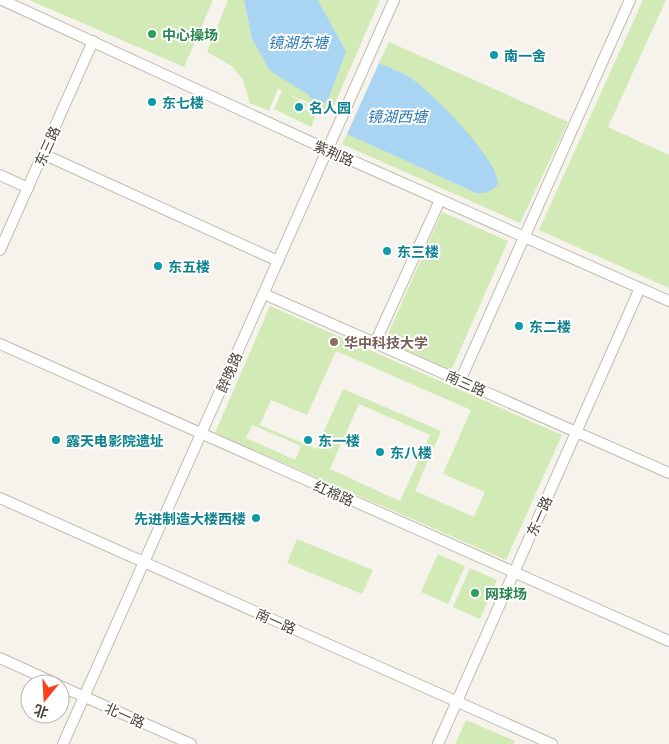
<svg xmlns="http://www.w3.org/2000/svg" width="669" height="744" viewBox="0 0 669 744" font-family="Commissioner,'Noto Sans SC',sans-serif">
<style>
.green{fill:#d2eab5;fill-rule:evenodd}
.water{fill:#a9d4f2}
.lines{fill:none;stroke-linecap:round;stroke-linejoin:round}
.minor-casing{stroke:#c2bbae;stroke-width:12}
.minor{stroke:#fff;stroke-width:10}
.leisure-dot{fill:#2e9e5b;stroke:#fff;stroke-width:2}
.culture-dot{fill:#0f9aa8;stroke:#fff;stroke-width:2}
.education-dot{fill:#8d6e63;stroke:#fff;stroke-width:2}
.labels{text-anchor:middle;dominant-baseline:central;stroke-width:4;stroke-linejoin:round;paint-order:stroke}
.leisure-label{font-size:14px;font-weight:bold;fill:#27864d;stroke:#fff;text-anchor:start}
.culture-label{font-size:14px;font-weight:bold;fill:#0d838f;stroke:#fff;text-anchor:start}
.street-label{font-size:14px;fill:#4b4439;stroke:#fff}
.education-label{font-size:14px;font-weight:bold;fill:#785e54;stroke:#fff;text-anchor:start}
.water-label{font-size:15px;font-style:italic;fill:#2e7ab2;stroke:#fff}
</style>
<rect width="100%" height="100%" fill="#f6f3ec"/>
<!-- green -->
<g class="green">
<polygon points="29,0 213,0 184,67"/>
<polygon points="228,0 244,0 252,39 270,71 310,95 313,101 346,51 318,0 380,0 331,112 285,93 307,104 305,109 316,115 311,127 274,109 282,91 278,89 269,111 250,103 243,80 232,66 207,52"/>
<polygon points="643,0 666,0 608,127 669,155 669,288 539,230"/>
<polygon points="389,42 568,122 520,223 342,144 347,134 476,193 426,92 410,78 379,63"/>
<polygon points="442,212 508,241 451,371 385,341"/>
<path d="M270,306l292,129 -56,125 -291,-127zM336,351l135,59 -28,64 42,18 -11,25 -59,-26 26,-60 -98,-42 -27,60 -56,-24 11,-25 36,15zM359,404l71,31 -30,66 -70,-32zM252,425l49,21 -6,14 -49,-22z"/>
<polygon points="297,539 373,570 362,594 287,563"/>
<polygon points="438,554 465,566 448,604 421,592"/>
<polygon points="470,568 497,580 480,619 453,607"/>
<polygon points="466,720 515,741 513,744 455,744"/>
</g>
<!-- water -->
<g class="water">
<polygon points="244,0 318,0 346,51 328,100 318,106 313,101 309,95 270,71 252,39"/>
<path d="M379,63c10,5 23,9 32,15 22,16 87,80 87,106 -7,8 -11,10 -22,9l-129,-59z"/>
</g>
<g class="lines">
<defs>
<g id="minor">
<polyline points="2,0 328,150 669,301"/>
<polyline points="43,154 278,261"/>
<polyline points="0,175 28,188"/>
<polyline points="0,250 93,41"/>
<polyline points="264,294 669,473"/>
<polyline points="375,343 440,200"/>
<polyline points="0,344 669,641"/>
<polyline points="460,381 630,0"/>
<polyline points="0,498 552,744"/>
<polyline points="0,658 57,684"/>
<polyline points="60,686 191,744"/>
<polyline points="63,744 394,0"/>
<polyline points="438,744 640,288"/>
</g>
</defs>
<!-- minor casing -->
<use href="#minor" class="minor-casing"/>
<!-- minor -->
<use href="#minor" class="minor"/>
</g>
<!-- markers -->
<g class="leisure-dot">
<circle cx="152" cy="34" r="5"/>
<circle cx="475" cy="593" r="5"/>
</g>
<g class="culture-dot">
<circle cx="494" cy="55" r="5"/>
<circle cx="152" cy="102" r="5"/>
<circle cx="299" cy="107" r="5"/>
<circle cx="387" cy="251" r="5"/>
<circle cx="158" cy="266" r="5"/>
<circle cx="519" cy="326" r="5"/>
<circle cx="56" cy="440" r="5"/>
<circle cx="308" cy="440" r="5"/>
<circle cx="380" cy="452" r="5"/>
<circle cx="256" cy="518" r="5"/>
</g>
<circle class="education-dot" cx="334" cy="342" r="5"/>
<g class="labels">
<!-- leisure labels -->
<g class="leisure-label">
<text x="162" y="34">中心操场</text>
<text x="485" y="593">网球场</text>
</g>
<!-- culture labels -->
<g class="culture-label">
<text x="504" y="55">南一舍</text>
<text x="162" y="102">东七楼</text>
<text x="309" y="107">名人园</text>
<text x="397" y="251">东三楼</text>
<text x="168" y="266">东五楼</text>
<text x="529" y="326">东二楼</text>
<text x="66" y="440">露天电影院遗址</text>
<text x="318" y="440">东一楼</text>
<text x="390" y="452">东八楼</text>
<text x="246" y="518" text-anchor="end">先进制造大楼西楼</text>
</g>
<!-- street labels -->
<g class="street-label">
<text transform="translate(47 146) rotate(-66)">东三路</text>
<text transform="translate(334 153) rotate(24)">紫荆路</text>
<text transform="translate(229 372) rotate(-66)">醉晚路</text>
<text transform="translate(466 383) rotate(24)">南三路</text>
<text transform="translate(334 493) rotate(24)">红棉路</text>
<text transform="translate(539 516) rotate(-66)">东一路</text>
<text transform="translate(276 621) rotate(24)">南一路</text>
<text transform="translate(125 715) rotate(24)">北一路</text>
</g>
<!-- education labels -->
<g class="education-label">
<text x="344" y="342">华中科技大学</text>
</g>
<!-- water labels -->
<g class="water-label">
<text x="298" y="42">镜湖东塘</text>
<text x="397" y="116">镜湖西塘</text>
</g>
</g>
<!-- north arrow -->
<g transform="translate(45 699) rotate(198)"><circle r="24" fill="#ffffff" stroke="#b7b4b0"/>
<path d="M0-4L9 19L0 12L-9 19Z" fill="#fc3f1d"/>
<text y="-8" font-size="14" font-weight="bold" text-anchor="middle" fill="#4b4439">北</text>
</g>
</svg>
